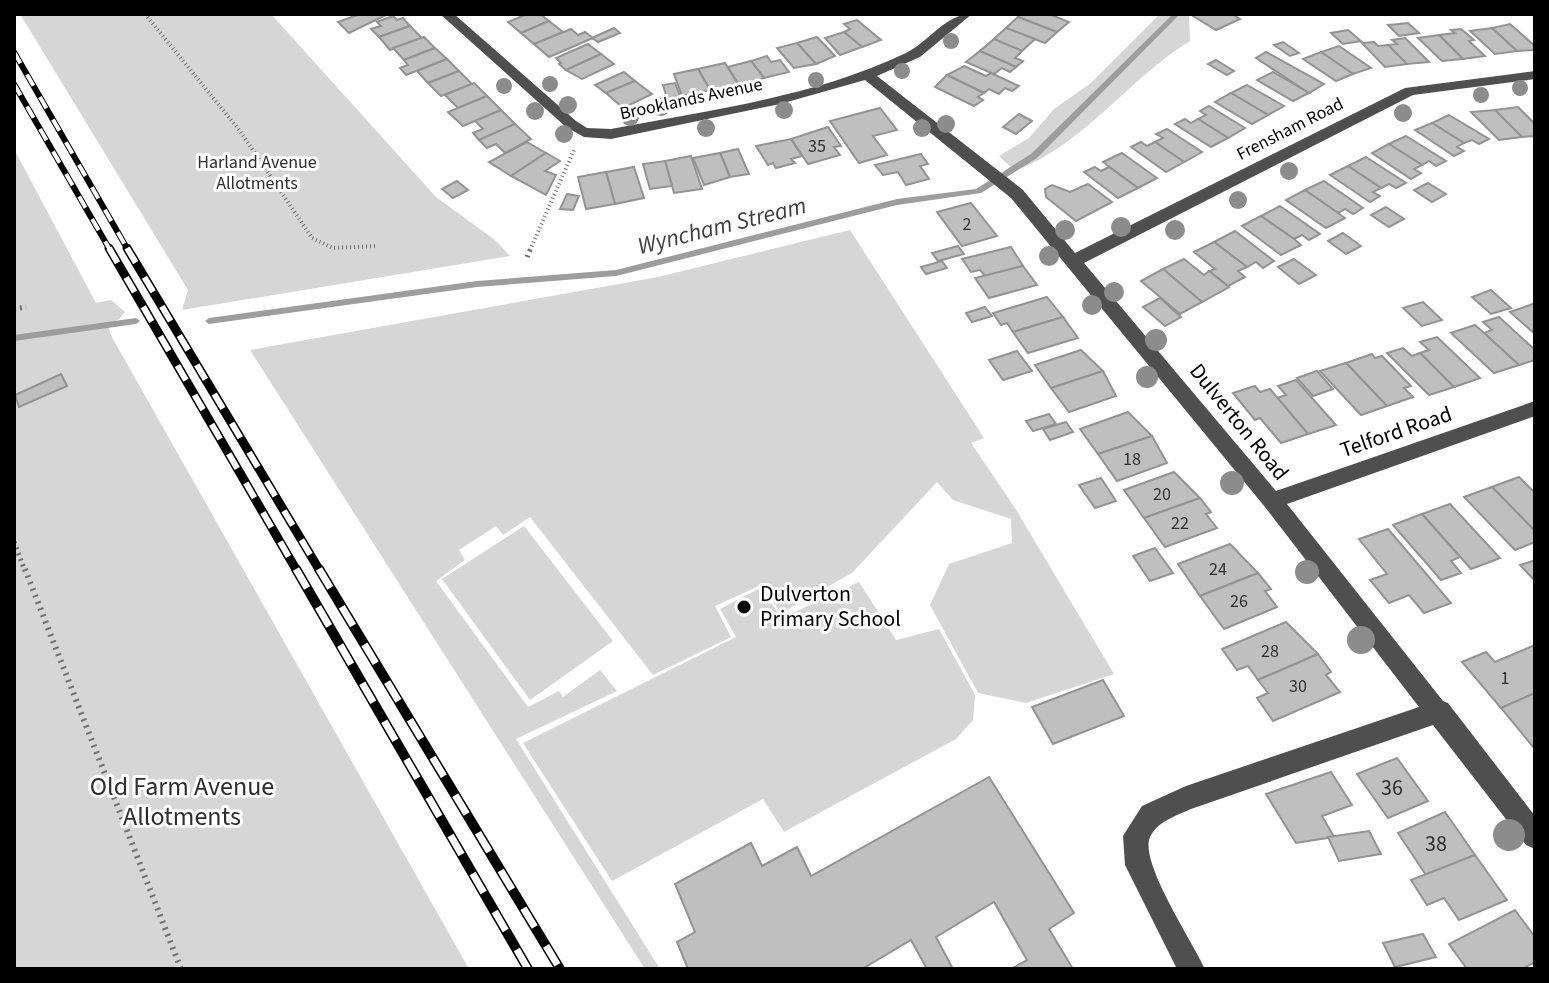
<svg xmlns="http://www.w3.org/2000/svg" width="1549" height="983" viewBox="0 0 1549 983" font-family="'Source Sans 3',sans-serif">
<style>
.green{fill:#d6d6d6}
.lines{fill:none;stroke-linecap:round;stroke-linejoin:round}
.stream{fill:#9d9d9d;fill-rule:evenodd}
.building{fill:#bfbfbf;stroke:#939393;stroke-width:2}
.path-far2{stroke:#717171;stroke-width:4;stroke-dasharray:1 3;stroke-linecap:butt}
.path-far1{stroke:#717171;stroke-width:5;stroke-dasharray:2 4;stroke-linecap:butt}
.path{stroke:#717171;stroke-width:6;stroke-dasharray:2 5;stroke-linecap:butt}
.minor{fill:#4f4f4f;fill-rule:evenodd}
.rail-far2-casing{stroke:#000;stroke-width:6}
.rail-far1-casing{stroke:#000;stroke-width:9}
.rail-casing{stroke:#000;stroke-width:10}
.rail-far2{stroke:#fff;stroke-width:4;stroke-dasharray:13;stroke-linecap:butt}
.rail-far1{stroke:#fff;stroke-width:6;stroke-dasharray:17;stroke-linecap:butt}
.rail{stroke:#fff;stroke-width:7;stroke-dasharray:22;stroke-linecap:butt}
.tree{fill:#8c8c8c}
.poi-dot{fill:#000;stroke:#fff;stroke-width:3}
.labels{text-anchor:middle;dominant-baseline:central;stroke-width:6;stroke-linejoin:round;paint-order:stroke}
.far-street-label{font-size:18px;fill:#000;stroke:#fff}
.number-label{font-size:18px;fill:#303030}
.far-park-label{font-size:18px;fill:#2d2d2d;stroke:#fff}
.street-label{font-size:22px;fill:#000;stroke:#fff}
.poi-label{font-size:22px;fill:#000;stroke:#fff;text-anchor:start}
.near-number-label{font-size:22px;fill:#303030}
.water-label{font-size:24px;font-style:italic;fill:#3e3e3e;stroke:#fff}
.near-park-label{font-size:26px;fill:#2d2d2d;stroke:#fff}
</style>
<rect width="100%" height="100%" fill="#fff"/>
<!-- green -->
<g class="green">
<polygon points="20,14 271,14 436,197 495,240 510,256 182,310 188,290"/>
<path d="M1160,14h29l1,27c-63,39 -104,102 -175,130l-16,-15 30,-18 25,-29 37,-26z"/>
<polygon points="14,149 96,303 111,300 125,312 119,319 107,325 113,339 469,969 14,969"/>
<polygon points="850,230 984,438 971,443 1015,508 1114,674 1026,703 978,693 930,605 949,564 1012,543 1011,519 953,500 937,482 852,573 781,613 761,585 715,606 731,637 653,675 530,517 503,535 496,526 459,550 465,560 436,581 528,707 559,691 563,697 600,670 617,691 516,739 660,969 645,969 250,350 658,277"/>
<polygon points="524,526 613,641 530,700 442,579"/>
<polygon points="859,582 896,640 939,629 975,695 973,720 956,739 784,832 763,799 612,881 523,743 736,637 720,609 760,588 782,618"/>
</g>
<g class="lines">
<!-- stream -->
<g class="stream">
<polygon points="1173,14 1180,14 1037,158 981,193 897,205 616,276 477,287 209,324 205,321 209,318 477,281 616,270 897,199 976,189 1031,154"/>
<polygon points="136,318 140,321 136,324 14,341 14,335"/>
</g>
</g>
<!-- building -->
<g class="building">
<polygon points="360,14 388,14 349,33 338,22"/>
<polygon points="527,14 540,14 549,21 521,33 508,22"/>
<polygon points="1022,14 1049,14 1069,22 1057,32 1018,17"/>
<polygon points="1190,14 1232,14 1240,19 1216,30"/>
<polygon points="393,16 397,20 403,18 410,26 379,37 371,29 381,26 377,22"/>
<polygon points="1018,17 1057,32 1045,43 1006,28"/>
<polygon points="857,20 881,40 862,47 844,32 850,29 844,24"/>
<polygon points="549,21 563,32 534,44 521,33"/>
<polygon points="1408,23 1419,33 1399,36 1388,25"/>
<polygon points="1510,24 1535,46 1535,50 1517,51 1492,28"/>
<polygon points="410,26 422,38 390,50 379,37"/>
<polygon points="614,28 620,33 598,42 592,38"/>
<polygon points="1006,28 1035,39 1022,51 994,39"/>
<polygon points="1492,28 1517,51 1495,54 1470,31"/>
<polygon points="571,29 578,35 585,32 593,38 549,57 534,44"/>
<polygon points="1461,29 1474,40 1469,41 1485,56 1463,59 1439,35 1455,33 1451,30"/>
<polygon points="1348,30 1361,41 1343,44 1331,33"/>
<polygon points="844,32 862,47 840,55 825,38"/>
<polygon points="1439,35 1463,59 1442,61 1418,38"/>
<polygon points="424,37 435,48 404,60 393,48"/>
<polygon points="817,37 835,56 816,64 797,43"/>
<polygon points="1405,38 1429,62 1407,64 1388,45 1397,44 1392,40"/>
<polygon points="994,39 1022,51 1015,58 1023,61 1016,67 980,51"/>
<polygon points="1283,42 1299,53 1290,56 1274,45"/>
<polygon points="1374,42 1378,46 1388,45 1407,64 1385,67 1362,43"/>
<polygon points="797,43 816,64 794,68 777,48"/>
<polygon points="588,44 601,54 566,70 559,64 561,63 556,58"/>
<polygon points="1339,46 1371,68 1353,74 1321,52"/>
<polygon points="435,48 447,59 406,75 400,68 408,65 404,60"/>
<polygon points="980,51 1016,67 1010,72 1002,68 994,74 966,62"/>
<polygon points="1266,52 1324,84 1309,93 1256,58"/>
<polygon points="1321,52 1353,74 1336,81 1303,59"/>
<polygon points="601,54 614,64 582,79 566,70"/>
<polygon points="767,56 771,62 780,60 789,72 764,78 751,61"/>
<polygon points="447,59 459,71 428,83 417,71"/>
<polygon points="1216,60 1234,71 1227,75 1208,64"/>
<polygon points="751,61 764,78 739,85 728,67"/>
<polygon points="725,63 738,84 710,90 698,69"/>
<polygon points="964,66 986,76 991,73 1019,86 1012,91 1005,88 999,94 989,89 984,93 947,75"/>
<polygon points="698,69 710,90 682,96 674,74"/>
<polygon points="459,71 472,84 441,96 428,83"/>
<polygon points="624,72 635,81 606,93 595,85"/>
<polygon points="1273,72 1309,93 1293,101 1257,80"/>
<polygon points="947,75 984,93 978,97 983,100 974,106 935,87"/>
<polygon points="635,81 652,94 623,108 606,93"/>
<polygon points="474,83 487,96 458,108 445,95"/>
<polygon points="675,83 680,96 667,98 663,85"/>
<polygon points="1247,85 1284,106 1268,115 1231,93"/>
<polygon points="1231,93 1268,115 1252,124 1215,102"/>
<polygon points="487,96 501,110 463,126 448,112"/>
<polygon points="1209,106 1245,128 1228,138 1198,119 1206,115 1200,111"/>
<polygon points="1518,107 1535,124 1535,136 1522,137 1495,110"/>
<polygon points="880,108 897,130 873,136 887,155 859,163 830,121"/>
<polygon points="501,110 515,124 479,140 473,133 483,129 475,121"/>
<polygon points="1495,110 1522,137 1499,140 1471,112"/>
<polygon points="1019,114 1032,121 1016,134 1003,127"/>
<polygon points="1449,115 1489,139 1479,144 1472,140 1464,143 1432,123"/>
<polygon points="1185,119 1191,123 1198,119 1228,138 1211,147 1175,124"/>
<polygon points="1432,123 1464,143 1457,147 1464,151 1454,156 1415,130"/>
<polygon points="515,124 531,139 505,153 496,144 487,148 479,140"/>
<polygon points="828,127 841,146 834,147 840,155 808,164 791,139"/>
<polygon points="1167,129 1202,152 1184,162 1155,142 1163,138 1156,134"/>
<polygon points="1406,136 1446,161 1436,166 1429,161 1422,165 1389,144"/>
<polygon points="791,139 802,156 791,159 795,163 776,168 773,163 768,165 756,146"/>
<polygon points="527,142 546,153 511,176 489,162"/>
<polygon points="1141,142 1147,146 1155,142 1184,162 1166,172 1131,147"/>
<polygon points="1389,144 1422,165 1414,169 1421,173 1411,179 1372,153"/>
<polygon points="738,149 749,174 730,177 720,153"/>
<polygon points="546,153 560,161 545,171 556,175 546,195 511,176"/>
<polygon points="720,153 730,177 704,185 693,158"/>
<polygon points="1122,153 1157,178 1138,188 1103,162"/>
<polygon points="921,154 928,164 920,166 929,179 906,185 898,172 883,175 875,165"/>
<polygon points="691,156 702,189 674,193 665,161"/>
<polygon points="1366,157 1406,183 1396,188 1389,184 1381,188 1348,166"/>
<polygon points="665,161 672,186 650,189 643,164"/>
<polygon points="1348,166 1381,188 1373,192 1380,196 1370,202 1330,175"/>
<polygon points="634,167 644,198 615,204 606,172"/>
<polygon points="1095,167 1101,171 1109,167 1138,188 1118,198 1084,172"/>
<polygon points="606,172 615,204 586,209 578,177"/>
<polygon points="457,181 468,190 453,198 442,189"/>
<polygon points="1324,181 1363,208 1353,214 1345,209 1338,213 1305,190"/>
<polygon points="1428,183 1446,194 1432,202 1414,190"/>
<polygon points="1088,184 1112,202 1076,221 1046,197 1045,189 1052,185 1070,192"/>
<polygon points="1305,190 1338,213 1345,218 1326,228 1286,200"/>
<polygon points="567,194 579,196 573,210 560,209"/>
<polygon points="971,203 997,236 962,246 937,212"/>
<polygon points="1280,206 1320,234 1309,240 1302,235 1294,239 1261,216"/>
<polygon points="1386,207 1404,219 1389,227 1371,215"/>
<polygon points="1261,216 1294,239 1301,245 1281,255 1242,226"/>
<polygon points="1235,231 1274,261 1263,268 1256,262 1247,267 1214,242"/>
<polygon points="1343,233 1361,246 1346,254 1328,241"/>
<polygon points="1214,242 1247,267 1238,271 1245,277 1228,286 1209,271 1215,269 1194,252"/>
<polygon points="958,246 964,254 938,261 932,253"/>
<polygon points="1011,247 1023,266 985,276 980,270 971,272 962,259"/>
<polygon points="1184,259 1204,275 1209,271 1229,287 1202,302 1163,269"/>
<polygon points="1294,259 1316,275 1299,284 1278,267"/>
<polygon points="942,261 947,268 926,274 921,267"/>
<polygon points="1023,266 1037,285 989,298 975,278"/>
<polygon points="1163,269 1202,302 1180,314 1141,281"/>
<polygon points="1491,290 1511,308 1491,314 1472,297"/>
<polygon points="1047,297 1063,317 1013,332 1007,323 1001,325 993,313"/>
<polygon points="1160,298 1181,317 1165,326 1143,307"/>
<polygon points="1423,302 1442,320 1422,326 1403,308"/>
<polygon points="1533,304 1535,306 1535,334 1510,312"/>
<polygon points="985,307 992,316 972,322 966,313"/>
<polygon points="1063,317 1078,338 1028,353 1013,332"/>
<polygon points="1499,317 1535,350 1535,360 1519,365 1484,333 1492,330 1483,322"/>
<polygon points="1475,325 1484,333 1519,365 1494,373 1451,333"/>
<polygon points="1437,337 1480,378 1454,387 1420,353 1429,350 1420,342"/>
<polygon points="1403,348 1412,356 1420,353 1454,387 1429,395 1387,353"/>
<polygon points="1081,350 1103,371 1051,388 1035,365"/>
<polygon points="1017,351 1032,371 1003,380 989,360"/>
<polygon points="1372,354 1375,358 1382,356 1411,386 1404,388 1413,397 1387,406 1346,363"/>
<polygon points="1346,363 1387,406 1361,415 1320,371"/>
<polygon points="1103,371 1116,396 1069,412 1051,388"/>
<polygon points="1317,371 1333,389 1313,396 1297,378"/>
<polygon points="61,374 67,386 19,407 15,395"/>
<polygon points="1296,380 1336,425 1308,434 1277,398 1286,395 1278,386"/>
<polygon points="1255,386 1260,392 1270,389 1308,434 1281,443 1260,418 1255,420 1233,393"/>
<polygon points="1128,412 1152,436 1098,454 1080,429"/>
<polygon points="1049,414 1056,424 1033,431 1026,421"/>
<polygon points="1066,422 1073,432 1050,440 1043,429"/>
<polygon points="1152,436 1167,463 1117,481 1098,454"/>
<polygon points="1174,472 1200,498 1144,518 1124,490"/>
<polygon points="1519,477 1535,493 1535,531 1492,487"/>
<polygon points="1101,478 1116,501 1095,508 1079,485"/>
<polygon points="1492,487 1535,531 1535,542 1515,550 1464,497"/>
<polygon points="1200,498 1211,512 1206,514 1217,528 1165,547 1144,518"/>
<polygon points="1450,504 1500,558 1471,569 1422,514"/>
<polygon points="1422,514 1460,557 1451,561 1461,573 1441,580 1393,525"/>
<polygon points="1388,529 1451,603 1424,613 1409,595 1389,603 1370,580 1387,574 1359,539"/>
<polygon points="1230,544 1258,573 1200,596 1178,564"/>
<polygon points="1155,548 1173,573 1150,581 1133,556"/>
<polygon points="1533,561 1535,563 1535,581 1520,565"/>
<polygon points="1258,573 1271,589 1265,591 1277,607 1224,629 1200,596"/>
<polygon points="1286,622 1318,654 1258,680 1248,666 1237,670 1222,649"/>
<polygon points="1535,645 1535,693 1501,708 1462,662 1486,652 1495,662"/>
<polygon points="1318,654 1331,672 1326,675 1340,692 1273,721 1257,698 1268,693 1258,680"/>
<polygon points="1103,680 1124,716 1053,744 1032,707"/>
<polygon points="1535,693 1535,748 1534,748 1501,708"/>
<polygon points="1397,758 1428,801 1388,818 1357,774"/>
<polygon points="1331,772 1352,805 1322,816 1334,837 1296,843 1266,794"/>
<polygon points="989,777 1074,913 1049,929 1073,969 1011,969 1027,960 994,902 936,937 953,969 927,969 911,940 862,969 688,969 677,942 695,932 675,884 751,843 762,866 797,847 811,876"/>
<polygon points="1445,812 1475,855 1426,875 1398,833"/>
<polygon points="1369,831 1381,854 1339,861 1328,837"/>
<polygon points="1475,855 1507,900 1459,920 1444,898 1427,905 1411,880"/>
<polygon points="1515,910 1535,937 1535,962 1522,969 1467,969 1449,944"/>
<polygon points="1423,934 1436,957 1395,967 1383,943"/>
</g>
<g class="lines">
<!-- path-far2 -->
<g class="path-far2">
<polyline points="145,14 240,131 312,238 333,248 377,246"/>
<polyline points="530,250 574,150"/>
</g>
<!-- path-far1 -->
<g class="path-far1">
<polyline points="527,257 531,248"/>
<polyline points="14,309 26,307"/>
<polyline points="14,542 25,571"/>
</g>
<!-- path -->
<polyline class="path" points="25,569 181,969"/>
<!-- minor -->
<path class="minor" d="M440,14h14l122,107 11,7 24,1c99,-19 203,-32 295,-76 24,-12 39,-39 66,-39l-52,43 -43,19 146,114 52,63 330,-165 130,-17v8l-122,16 -329,168 192,228 259,-90v15l-248,88 156,197 5,2 87,113v33l-9,-4 -93,-120 -242,84c-15,7 -33,12 -41,28 -11,25 43,105 55,132h-28l-52,-104 -2,-29 19,-30 44,-20 233,-79 -154,-200 -254,-309 -146,-118 -85,24 -169,35 -27,-2 -18,-10z"/>
<defs>
<g id="rail-far2">
<polyline points="14,52 128,250"/>
<polyline points="14,84 110,250"/>
</g>
<g id="rail-far1">
<polyline points="109,248 297,571"/>
<polyline points="127,248 320,571"/>
</g>
<g id="rail">
<polyline points="296,569 528,969"/>
<polyline points="319,569 560,969"/>
</g>
</defs>
<!-- rail-far2 casing -->
<use href="#rail-far2" class="rail-far2-casing"/>
<!-- rail-far1 casing -->
<use href="#rail-far1" class="rail-far1-casing"/>
<!-- rail casing -->
<use href="#rail" class="rail-casing"/>
<!-- rail-far2 -->
<use href="#rail-far2" class="rail-far2"/>
<!-- rail-far1 -->
<use href="#rail-far1" class="rail-far1"/>
<!-- rail -->
<use href="#rail" class="rail"/>
</g>
<!-- trees -->
<g class="tree">
<circle cx="951" cy="41" r="8"/>
<circle cx="902" cy="71" r="8"/>
<circle cx="816" cy="80" r="8"/>
<circle cx="550" cy="84" r="8"/>
<circle cx="504" cy="86" r="8"/>
<circle cx="1520" cy="88" r="8"/>
<circle cx="1481" cy="95" r="8"/>
<circle cx="568" cy="105" r="9"/>
<circle cx="661" cy="107" r="9"/>
<circle cx="784" cy="110" r="9"/>
<circle cx="535" cy="111" r="9"/>
<circle cx="1403" cy="113" r="9"/>
<circle cx="630" cy="117" r="9"/>
<circle cx="946" cy="124" r="9"/>
<circle cx="706" cy="128" r="9"/>
<circle cx="922" cy="128" r="9"/>
<circle cx="564" cy="134" r="9"/>
<circle cx="1289" cy="171" r="9"/>
<circle cx="1238" cy="200" r="9"/>
<circle cx="1121" cy="227" r="10"/>
<circle cx="1065" cy="230" r="10"/>
<circle cx="1175" cy="230" r="10"/>
<circle cx="1049" cy="256" r="10"/>
<circle cx="1114" cy="292" r="10"/>
<circle cx="1092" cy="305" r="10"/>
<circle cx="1156" cy="340" r="11"/>
<circle cx="1147" cy="377" r="11"/>
<circle cx="1232" cy="483" r="12"/>
<circle cx="1307" cy="572" r="12"/>
<circle cx="1361" cy="640" r="14"/>
<circle cx="1509" cy="835" r="16"/>
</g>
<!-- markers -->
<circle class="poi-dot" cx="744" cy="607" r="8"/>
<g class="labels">
<!-- far-street labels -->
<g class="far-street-label">
<text transform="translate(691 99) rotate(-12)">Brooklands Avenue</text>
<text transform="translate(1290 129) rotate(-27)">Frensham Road</text>
</g>
<!-- number labels -->
<g class="number-label">
<text x="817" y="146">35</text>
<text x="967" y="224">2</text>
<text x="1132" y="459">18</text>
<text x="1162" y="494">20</text>
<text x="1180" y="523">22</text>
<text x="1218" y="569">24</text>
<text x="1239" y="601">26</text>
<text x="1270" y="651">28</text>
<text x="1505" y="678">1</text>
<text x="1298" y="686">30</text>
</g>
<!-- far-park labels -->
<g class="far-park-label">
<text x="257" y="162">Harland Avenue<tspan x="257" dy="21">Allotments</tspan></text>
</g>
<!-- street labels -->
<g class="street-label">
<text transform="translate(1239 422) rotate(51)">Dulverton Road</text>
<text transform="translate(1396 432) rotate(-19)">Telford Road</text>
</g>
<!-- poi labels -->
<g class="poi-label">
<text x="760" y="594">Dulverton<tspan x="760" dy="25">Primary School</tspan></text>
</g>
<!-- near-number labels -->
<g class="near-number-label">
<text x="1392" y="788">36</text>
<text x="1436" y="844">38</text>
</g>
<!-- water labels -->
<g class="water-label">
<text transform="translate(722 226) rotate(-14)">Wyncham Stream</text>
</g>
<!-- near-park labels -->
<g class="near-park-label">
<text x="182" y="786">Old Farm Avenue<tspan x="182" dy="30">Allotments</tspan></text>
</g>
</g>
<!-- border -->
<rect width="1549" height="983" fill="none" stroke="#000000" stroke-width="32"/>
</svg>
